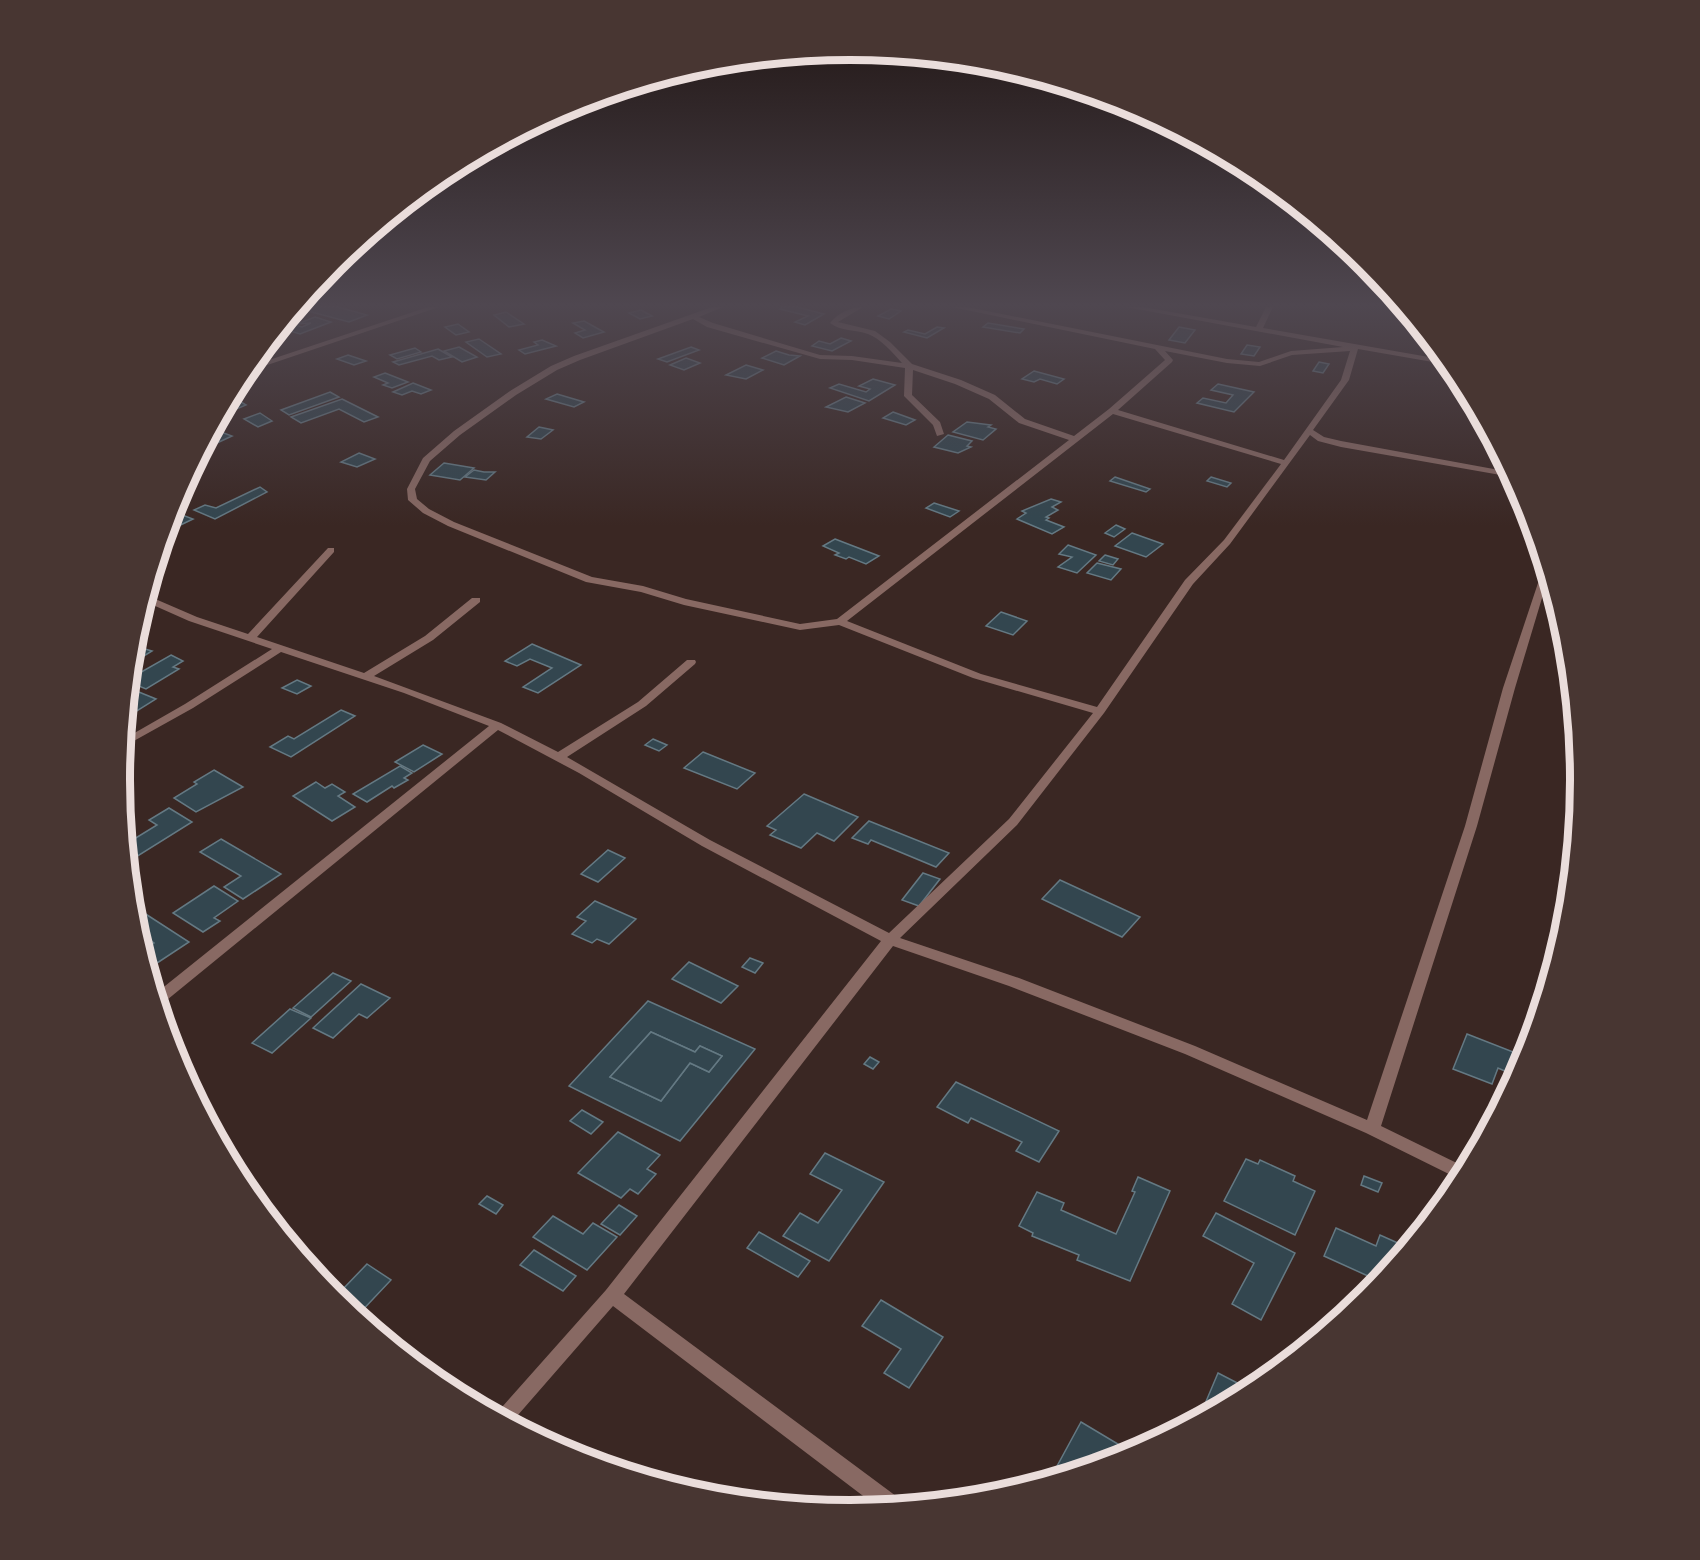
<svg xmlns="http://www.w3.org/2000/svg" width="1700" height="1560" viewBox="0 0 1700 1560" font-family="'Open Sans',sans-serif">
<style>
.building{fill:#33464f;stroke:#647983;stroke-width:1.5;fill-rule:evenodd}
.lines{fill:none;stroke-linecap:round;stroke-linejoin:round}
.street{fill:#886963;fill-rule:evenodd}
.rim{fill:none;stroke:#eadddb;stroke-width:8}
</style>
<rect width="100%" height="100%" fill="#3a2723"/>
<!-- building -->
<g class="building">
<polygon points="318,307 338,307 367,315 349,322 308,311"/>
<polygon points="782,307 797,307 824,314 805,325 795,322 808,316 780,309"/>
<polygon points="891,309 901,311 889,319 878,316"/>
<polygon points="641,310 652,316 640,319 629,313"/>
<polygon points="506,312 524,324 509,327 494,315"/>
<polygon points="315,317 331,322 300,334 283,329 295,325 302,327 311,323 297,324"/>
<polygon points="584,321 604,332 583,338 575,333 585,330 573,323"/>
<polygon points="988,323 1024,329 1020,333 983,327"/>
<polygon points="458,324 469,332 456,335 445,327"/>
<polygon points="937,327 944,328 927,338 904,332 908,330 925,334"/>
<polygon points="1179,327 1195,330 1185,343 1169,340"/>
<polygon points="841,338 851,341 832,351 812,346 819,341 830,344"/>
<polygon points="479,339 501,354 487,357 466,342"/>
<polygon points="542,340 556,346 525,354 519,350 538,345 534,342"/>
<polygon points="1247,345 1260,347 1254,356 1241,354"/>
<polygon points="459,347 477,357 462,362 444,351"/>
<polygon points="691,347 699,350 667,362 658,359"/>
<polygon points="415,348 421,352 397,359 390,355"/>
<polygon points="438,349 452,357 439,360 432,356 399,365 393,362"/>
<polygon points="776,351 789,355 800,356 784,365 762,358"/>
<polygon points="348,355 366,361 354,365 337,359"/>
<polygon points="686,358 700,363 684,370 670,365"/>
<polygon points="1319,362 1329,364 1323,373 1313,371"/>
<polygon points="746,365 763,370 746,379 726,375"/>
<polygon points="1034,371 1064,379 1057,384 1040,379 1034,382 1022,379"/>
<polygon points="385,373 408,382 392,388 383,385 388,383 374,377"/>
<polygon points="873,379 895,385 869,401 830,388 839,384 866,392 870,389 859,386"/>
<polygon points="413,383 431,390 421,394 412,391 402,395 393,392"/>
<polygon points="1218,384 1254,392 1234,412 1197,403 1203,398 1226,403 1233,395 1211,390"/>
<polygon points="330,392 339,397 289,415 281,410"/>
<polygon points="557,394 584,402 574,407 546,399"/>
<polygon points="231,396 246,405 232,411 225,408"/>
<polygon points="846,397 865,403 848,412 826,407"/>
<polygon points="342,399 378,417 364,422 339,409 301,423 291,417"/>
<polygon points="893,412 915,420 906,425 883,418"/>
<polygon points="260,413 272,421 258,427 244,419"/>
<polygon points="967,422 991,425 988,427 996,429 983,440 953,432"/>
<polygon points="539,427 553,430 541,439 527,437"/>
<polygon points="213,429 232,436 202,450 210,437"/>
<polygon points="948,435 972,441 967,446 971,447 958,453 934,447"/>
<polygon points="359,453 375,459 357,467 341,462"/>
<polygon points="444,463 474,468 460,480 430,475"/>
<polygon points="474,470 484,472 495,472 486,480 465,477"/>
<polygon points="1115,477 1150,489 1146,492 1110,481"/>
<polygon points="1211,477 1231,483 1227,487 1207,481"/>
<polygon points="260,487 267,492 215,519 194,510 205,505 216,508"/>
<polygon points="1051,499 1061,502 1052,507 1058,510 1046,517 1049,518 1046,520 1064,527 1052,534 1017,519 1026,513 1022,511"/>
<polygon points="934,503 959,511 950,517 926,508"/>
<polygon points="172,512 172,511 193,519 166,532"/>
<polygon points="1116,525 1125,529 1114,537 1105,533"/>
<polygon points="1132,533 1163,544 1146,557 1115,546"/>
<polygon points="835,539 879,556 866,564 849,557 846,559 835,555 839,553 823,546"/>
<polygon points="1068,545 1096,555 1077,573 1058,567 1072,557 1059,554"/>
<polygon points="1105,555 1118,559 1113,565 1099,561"/>
<polygon points="1097,563 1121,569 1111,580 1087,573"/>
<polygon points="1001,612 1027,621 1013,635 986,626"/>
<polygon points="532,644 581,665 538,693 523,687 552,668 530,659 517,666 505,661"/>
<polygon points="145,649 152,651 131,664 132,657"/>
<polygon points="171,655 183,661 173,667 179,669 146,689 129,682 129,679"/>
<polygon points="297,680 311,686 297,694 282,688"/>
<polygon points="129,688 156,699 132,714 126,712"/>
<polygon points="341,710 355,716 291,757 270,747 288,736 294,739"/>
<polygon points="653,739 667,745 659,751 645,745"/>
<polygon points="423,745 442,754 414,772 395,762"/>
<polygon points="703,752 755,773 737,789 684,768"/>
<polygon points="400,766 412,773 404,778 408,780 394,788 392,786 367,802 353,794"/>
<polygon points="214,770 243,787 196,812 174,798 197,784 194,782"/>
<polygon points="316,782 325,788 332,784 345,792 338,796 355,807 332,821 293,796"/>
<polygon points="804,794 858,817 834,841 817,833 801,848 770,835 776,830 767,826"/>
<polygon points="169,808 192,822 128,862 126,844 157,825 149,820"/>
<polygon points="869,821 949,853 936,867 871,840 868,844 852,838"/>
<polygon points="221,839 281,874 243,899 224,887 241,876 200,852"/>
<polygon points="608,850 625,858 598,882 581,874"/>
<polygon points="923,873 940,879 919,906 902,900"/>
<polygon points="1060,880 1140,917 1122,937 1042,899"/>
<polygon points="214,886 238,901 214,918 220,921 203,932 173,913"/>
<polygon points="595,901 636,919 609,944 597,939 592,943 572,934 586,921 577,917"/>
<polygon points="141,911 189,942 148,969 142,951 154,943 136,930 133,917"/>
<polygon points="750,958 763,963 755,973 742,967"/>
<polygon points="689,962 738,986 721,1003 672,979"/>
<polygon points="333,973 351,981 311,1017 293,1008"/>
<polygon points="361,984 390,998 367,1018 359,1014 333,1038 313,1028"/>
<path d="M648,1001l107,48 -75,92 -111,-55zM651,1032l44,20 5,-6 22,10 -13,16 -19,-9 -29,38 -51,-24z"/>
<polygon points="290,1009 311,1018 272,1053 252,1043"/>
<polygon points="651,1032 695,1052 700,1046 722,1056 709,1072 690,1063 661,1101 610,1077"/>
<polygon points="1467,1034 1526,1057 1516,1076 1498,1068 1492,1084 1453,1069"/>
<polygon points="870,1057 879,1062 873,1069 864,1064"/>
<polygon points="956,1082 1059,1131 1039,1162 1016,1151 1022,1142 971,1118 968,1123 937,1107"/>
<polygon points="582,1110 603,1122 591,1134 570,1121"/>
<polygon points="618,1132 660,1155 647,1169 656,1174 638,1194 630,1189 621,1198 578,1173"/>
<polygon points="825,1153 884,1182 829,1261 783,1236 800,1213 818,1223 842,1190 810,1174"/>
<polygon points="1246,1159 1258,1164 1260,1160 1295,1176 1293,1181 1315,1191 1295,1235 1224,1201"/>
<polygon points="1364,1176 1382,1183 1378,1192 1361,1185"/>
<polygon points="1138,1177 1170,1191 1130,1281 1077,1260 1079,1255 1032,1236 1033,1233 1019,1226 1037,1192 1064,1203 1061,1210 1116,1234 1135,1192 1132,1191"/>
<polygon points="487,1196 503,1205 496,1214 479,1204"/>
<polygon points="619,1205 637,1216 620,1235 601,1224"/>
<polygon points="1216,1213 1295,1253 1261,1320 1232,1304 1254,1263 1203,1236"/>
<polygon points="553,1216 583,1234 593,1223 617,1237 587,1270 533,1237"/>
<polygon points="1336,1228 1376,1246 1380,1235 1400,1244 1397,1252 1401,1254 1379,1281 1324,1256"/>
<polygon points="759,1232 810,1261 798,1277 747,1248"/>
<polygon points="534,1250 576,1276 563,1291 520,1265"/>
<polygon points="367,1264 391,1280 357,1316 333,1296 317,1276 341,1291"/>
<polygon points="881,1300 943,1337 909,1388 884,1373 901,1349 862,1326"/>
<polygon points="1218,1373 1251,1390 1199,1418"/>
<polygon points="1081,1422 1133,1453 1050,1479"/>
</g>
<g class="lines">
<!-- street -->
<g class="street">
<polygon points="428,307 439,307 244,373 248,367"/>
<path d="M712,307h11l-24,10 14,6 107,32 32,1 50,7c-10,-11 -21,-24 -34,-29 -13,-5 -27,-2 -38,-11 8,-10 21,-16 33,-16l-25,15 37,9 15,11 22,22 49,16 34,15 30,24 49,17 35,-27 56,-49 -10,-11 -203,-42h15l260,52 32,3 32,-11 52,-4 -217,-40h17l113,20 10,-20h7l-10,21 183,32 4,5 -92,-16 -9,31 -36,50 11,7 17,4 169,31 2,5 -171,-30 -23,-6 -8,-6 -80,109 -37,40 -89,129 -87,112 -117,113 119,40 176,68 172,74 98,-294 38,-138 40,-120 2,-1 3,11 -33,110 -38,138 -96,300 86,42 -6,12 -95,-47 -181,-79 -176,-68 -116,-40 -269,348 276,205 3,6 -24,3 -266,-202 -102,117 -16,-8 111,-125 275,-349 -179,-95 -123,-73 -81,-43 -336,274 -4,1 -3,-11 334,-268 -85,-33 -123,-41 -88,56 -70,39 1,-8 61,-35 87,-55 -83,-28 -45,-20 2,-6 51,22 51,17 80,-86h6v4l-77,85 107,36 61,-37 47,-38h8v4l-47,38 -59,36 127,47 57,29 80,-50 49,-42h8l1,2 -1,2 -49,42 -79,51 143,83 179,93 120,-114 84,-106 -120,-35 -134,-53 -39,5 -116,-25 -43,-13 -55,-10 -138,-56 -25,-13 -15,-13 -1,-11 16,-31 31,-27 56,-40 41,-25 23,-10zM693,319l14,8 113,32 32,1 53,8 -1,28 29,29 4,11 7,-2 -4,-12 -28,-27 1,-25 42,14 34,15 30,24 50,17 -232,179 -37,5 -114,-25 -43,-13 -51,-9 -138,-55 -25,-13 -12,-10 -2,-10 15,-28 30,-26 56,-40 41,-25 23,-10zM1165,351l62,12 33,3 32,-11 58,-4 -9,29 -57,80 -166,-50 54,-48 1,-2zM1113,414l168,50 -57,76 -39,40 -88,127 -116,-33 -134,-53z"/>
</g>
</g>
<!-- sky -->
<linearGradient id="sky" x2="0" y2="1"><stop stop-color="#201513"/><stop offset="0.58" stop-color="#4f4750"/><stop offset="1" stop-color="#4f4750" stop-opacity="0"/></linearGradient>
<rect width="1700" height="526" fill="url(#sky)"/>
<!-- crop -->
<path d="M0 0H1700V1560H0ZM130 780a720 720 0 1 1 1440 0a720 720 0 1 1-1440 0Z" fill="#483632" fill-rule="evenodd"/>
<path class="rim" d="M130 780a720 720 0 1 1 1440 0a720 720 0 1 1-1440 0Z"/>
</svg>
